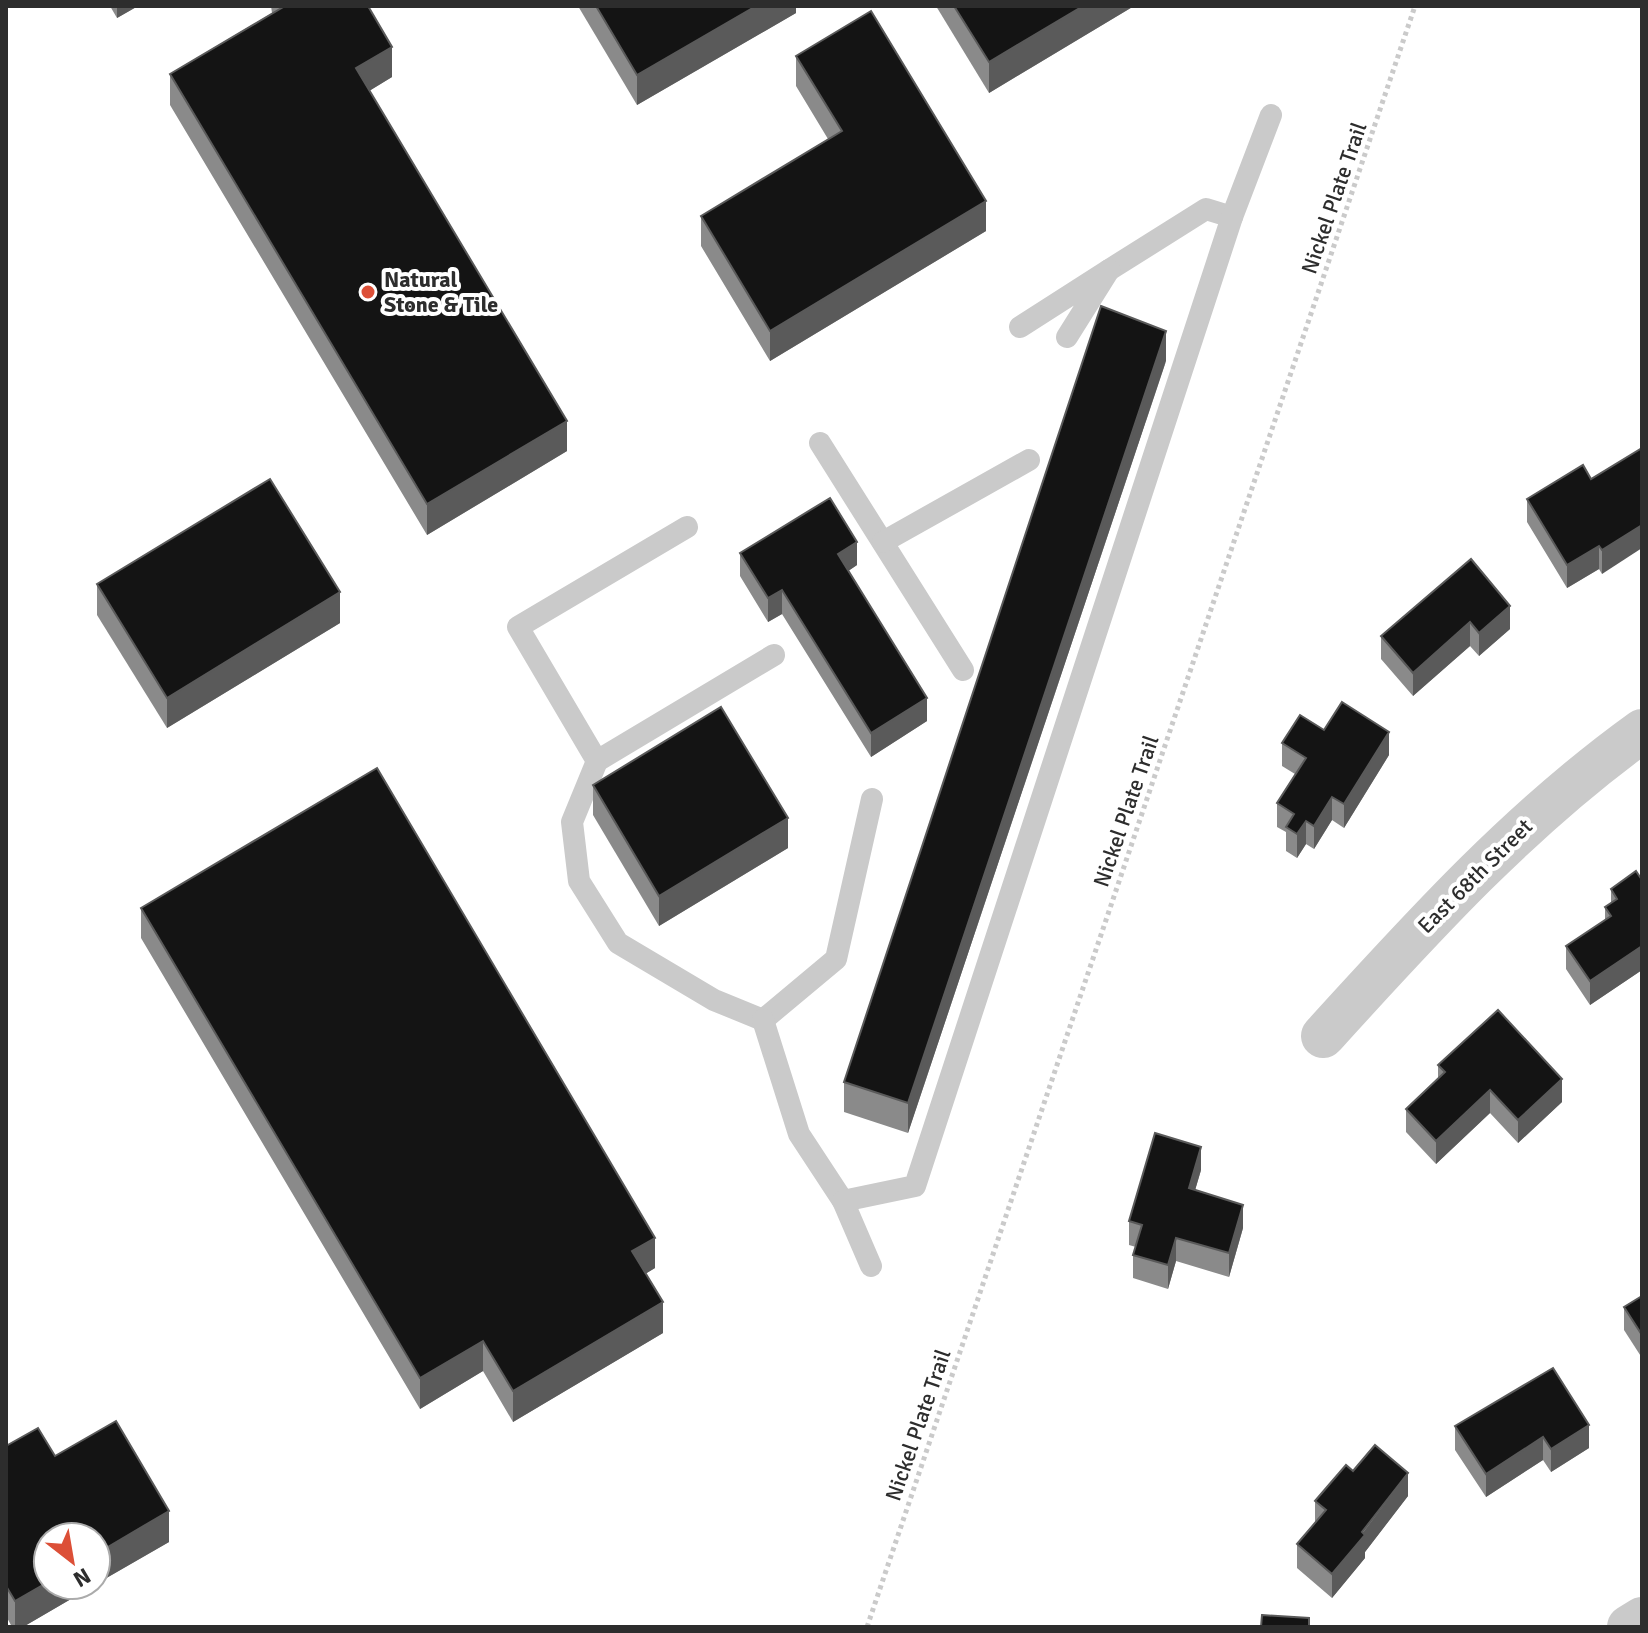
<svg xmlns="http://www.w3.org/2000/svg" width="1648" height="1633" viewBox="0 0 1648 1633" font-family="Signika,sans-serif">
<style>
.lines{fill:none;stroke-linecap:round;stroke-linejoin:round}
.path{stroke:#cacaca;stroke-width:5;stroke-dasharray:4 4;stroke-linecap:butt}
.lane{stroke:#cacaca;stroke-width:22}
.street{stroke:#cacaca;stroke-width:44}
.wall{fill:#8a8a8a}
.shaded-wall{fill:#5a5a5a}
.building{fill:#141414;stroke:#5a5a5a;stroke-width:2}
.poi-dot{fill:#dc4f37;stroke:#fff;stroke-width:3}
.labels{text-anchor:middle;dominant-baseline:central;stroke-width:8;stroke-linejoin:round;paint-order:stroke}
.street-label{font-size:22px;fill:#2d2d2d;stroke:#fff}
.poi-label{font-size:22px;font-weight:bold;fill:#2d2d2d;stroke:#fff;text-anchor:start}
</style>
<rect width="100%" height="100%" fill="#fff"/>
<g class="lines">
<!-- path -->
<polyline class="path" points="867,1627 1415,6"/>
<!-- lane -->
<g class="lane">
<polyline points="1109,270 1206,209 1232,217 1271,115"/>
<polyline points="1020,327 1109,270 1067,337"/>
<polyline points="820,443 963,670"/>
<polyline points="687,527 518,627 597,761 572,822 579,881 618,943 714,1000 763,1020 836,959 872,799"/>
<polyline points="883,542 1029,460"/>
<polyline points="597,761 774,655"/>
<polyline points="763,1020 799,1134 843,1201 871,1266"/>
<polyline points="843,1201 915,1186 1232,217"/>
</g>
<!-- street -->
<g class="street">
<path d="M1323,1036c100,-110 198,-218 319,-305"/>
<polyline points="1629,1627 1642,1619"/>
</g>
</g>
<!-- wall -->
<g class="wall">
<polygon points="110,6 138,6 117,18"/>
<polygon points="271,6 368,6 392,77 369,91 567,451 427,535 170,105 170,74 272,13"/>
<polygon points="578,6 796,6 796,13 637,105"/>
<polygon points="936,6 1134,6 989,93"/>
<polygon points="796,56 986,231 770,361 701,246 701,216 828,139 796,86"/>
<polygon points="1166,361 908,1133 844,1112 844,1082"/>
<polygon points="1642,448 1602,574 1599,569 1567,588 1527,522 1527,499 1591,479"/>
<polygon points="740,553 857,565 848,571 927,721 871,757 782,614 768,622 740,576"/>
<polygon points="97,584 340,623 167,728 97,615"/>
<polygon points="1510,606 1510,629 1479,656 1470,646 1413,696 1381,659 1381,636"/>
<polygon points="1324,730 1389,755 1344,828 1332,820 1314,849 1306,844 1297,858 1286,851 1286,832 1277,827 1277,803 1295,774 1282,766 1282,743"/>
<polygon points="593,785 788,848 659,926 593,815"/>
<polygon points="1642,880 1642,970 1590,1005 1566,969 1566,946 1605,921 1605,907 1611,903 1611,889"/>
<polygon points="141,908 655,1268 645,1274 663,1333 513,1422 483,1371 420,1409 141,938"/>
<polygon points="1438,1065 1562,1102 1518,1143 1490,1113 1436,1164 1406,1132 1406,1109 1438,1078"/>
<polygon points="1201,1170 1195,1190 1243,1228 1229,1277 1176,1261 1168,1289 1133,1278 1133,1255 1136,1247 1129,1245 1129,1221"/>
<polygon points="1642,1296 1642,1358 1624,1330 1624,1307"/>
<polygon points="1553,1368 1589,1448 1551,1472 1543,1460 1486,1497 1455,1450 1455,1426"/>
<polygon points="6,1446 55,1456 169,1542 96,1584 96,1537 48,1585 95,1585 23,1627 12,1627 6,1616"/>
<polygon points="1353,1471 1408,1496 1365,1552 1365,1558 1332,1598 1297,1568 1297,1544 1315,1523 1315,1501"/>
</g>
<!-- shaded-wall -->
<g class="shaded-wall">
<polygon points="117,6 138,6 117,18"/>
<polygon points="756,6 796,6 796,13 637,105 637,75"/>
<polygon points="1083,6 1134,6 989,93 989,62"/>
<polygon points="392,47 392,77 356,99 356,68"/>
<polygon points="986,201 986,231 770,361 770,331"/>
<polygon points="1166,331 1166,361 908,1133 908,1103"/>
<polygon points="567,421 567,451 427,535 427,504"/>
<polygon points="1642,525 1642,548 1602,574 1602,550"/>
<polygon points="857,542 857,565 838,578 838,554"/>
<polygon points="1599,546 1599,569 1567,588 1567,565"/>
<polygon points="782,590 782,614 768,622 768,598"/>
<polygon points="340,592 340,623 167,728 167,698"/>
<polygon points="1510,606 1510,629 1479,656 1479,633"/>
<polygon points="1470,622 1470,646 1413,696 1413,673"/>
<polygon points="927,698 927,721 871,757 871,733"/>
<polygon points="1389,732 1389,755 1344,828 1344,804"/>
<polygon points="1332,797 1332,820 1314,849 1314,826"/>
<polygon points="788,818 788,848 659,926 659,896"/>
<polygon points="1306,821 1306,844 1297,858 1297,834"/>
<polygon points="1642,946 1642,970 1590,1005 1590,981"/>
<polygon points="1562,1079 1562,1102 1518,1143 1518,1120"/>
<polygon points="1490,1090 1490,1113 1436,1164 1436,1141"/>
<polygon points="1201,1147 1201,1170 1189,1211 1189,1188"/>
<polygon points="1243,1205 1243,1228 1229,1277 1229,1253"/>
<polygon points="655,1238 655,1268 632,1282 632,1251"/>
<polygon points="1176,1238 1176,1261 1168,1289 1168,1265"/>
<polygon points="663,1302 663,1333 513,1422 513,1391"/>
<polygon points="483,1341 483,1371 420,1409 420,1378"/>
<polygon points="1589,1425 1589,1448 1551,1472 1551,1449"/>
<polygon points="1543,1437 1543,1460 1486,1497 1486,1474"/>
<polygon points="1408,1473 1408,1496 1365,1552 1365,1558 1332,1598 1332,1574"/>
<polygon points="169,1511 169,1542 96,1584 96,1554"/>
<polygon points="48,1582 48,1585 95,1585 23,1627 15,1627 15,1601"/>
</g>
<!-- building -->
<g class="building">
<polygon points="285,6 368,6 392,47 356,68 567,421 427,504 170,74"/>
<polygon points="596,6 756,6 637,75"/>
<polygon points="954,6 1083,6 989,62"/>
<polygon points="871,11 986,201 770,331 701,216 842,131 796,56"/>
<polygon points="1101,306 1166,331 908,1103 844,1082"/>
<polygon points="1642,448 1642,525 1602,550 1599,546 1567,565 1527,499 1583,465 1591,479"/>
<polygon points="270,479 340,592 167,698 97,584"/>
<polygon points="830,498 857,542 838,554 927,698 871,733 782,590 768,598 740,553"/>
<polygon points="1471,559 1510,606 1479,633 1470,622 1413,673 1381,636"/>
<polygon points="1342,702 1389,732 1344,804 1332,797 1314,826 1306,821 1297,834 1286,827 1294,814 1277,803 1306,758 1282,743 1300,715 1324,730"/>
<polygon points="721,707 788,818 659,896 593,785"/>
<polygon points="377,768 655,1238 632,1251 663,1302 513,1391 483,1341 420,1378 141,908"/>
<polygon points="1636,871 1642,880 1642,946 1590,981 1566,946 1611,916 1605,907 1617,899 1611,889"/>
<polygon points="1498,1010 1562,1079 1518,1120 1490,1090 1436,1141 1406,1109 1445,1072 1438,1065"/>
<polygon points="1155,1133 1201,1147 1189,1188 1243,1205 1229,1253 1176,1238 1168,1265 1133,1255 1142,1225 1129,1221"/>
<polygon points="1642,1296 1642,1335 1624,1307"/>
<polygon points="1553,1368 1589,1425 1551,1449 1543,1437 1486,1474 1455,1426"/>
<polygon points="116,1421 169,1511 96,1554 96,1537 48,1537 48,1582 15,1601 6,1586 6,1446 38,1428 55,1456"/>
<polygon points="1375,1445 1408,1473 1362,1532 1365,1535 1332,1574 1297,1544 1326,1510 1315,1501 1346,1465 1353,1471"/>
<polygon points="1262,1615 1309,1618 1309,1627 1261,1627"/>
</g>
<!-- markers -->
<circle class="poi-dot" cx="368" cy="292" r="8"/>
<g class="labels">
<!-- street labels -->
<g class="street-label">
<text transform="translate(1334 198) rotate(-71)">Nickel Plate Trail</text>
<text transform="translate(1126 811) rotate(-71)">Nickel Plate Trail</text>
<text transform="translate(1475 876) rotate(-45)">East 68th Street</text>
<text transform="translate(918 1425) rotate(-71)">Nickel Plate Trail</text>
</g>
<!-- poi labels -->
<g class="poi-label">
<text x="384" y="279">Natural<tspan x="384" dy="25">Stone &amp; Tile</tspan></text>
</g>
</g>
<!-- border -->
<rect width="1648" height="1633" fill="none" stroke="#2d2d2d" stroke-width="16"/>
<!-- north arrow -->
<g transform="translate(72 1561) rotate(149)"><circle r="38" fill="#ffffff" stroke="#ababab" stroke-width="2"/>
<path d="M0-6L14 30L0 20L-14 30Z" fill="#dc4f37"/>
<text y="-12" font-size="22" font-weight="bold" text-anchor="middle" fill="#2d2d2d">N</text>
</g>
</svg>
